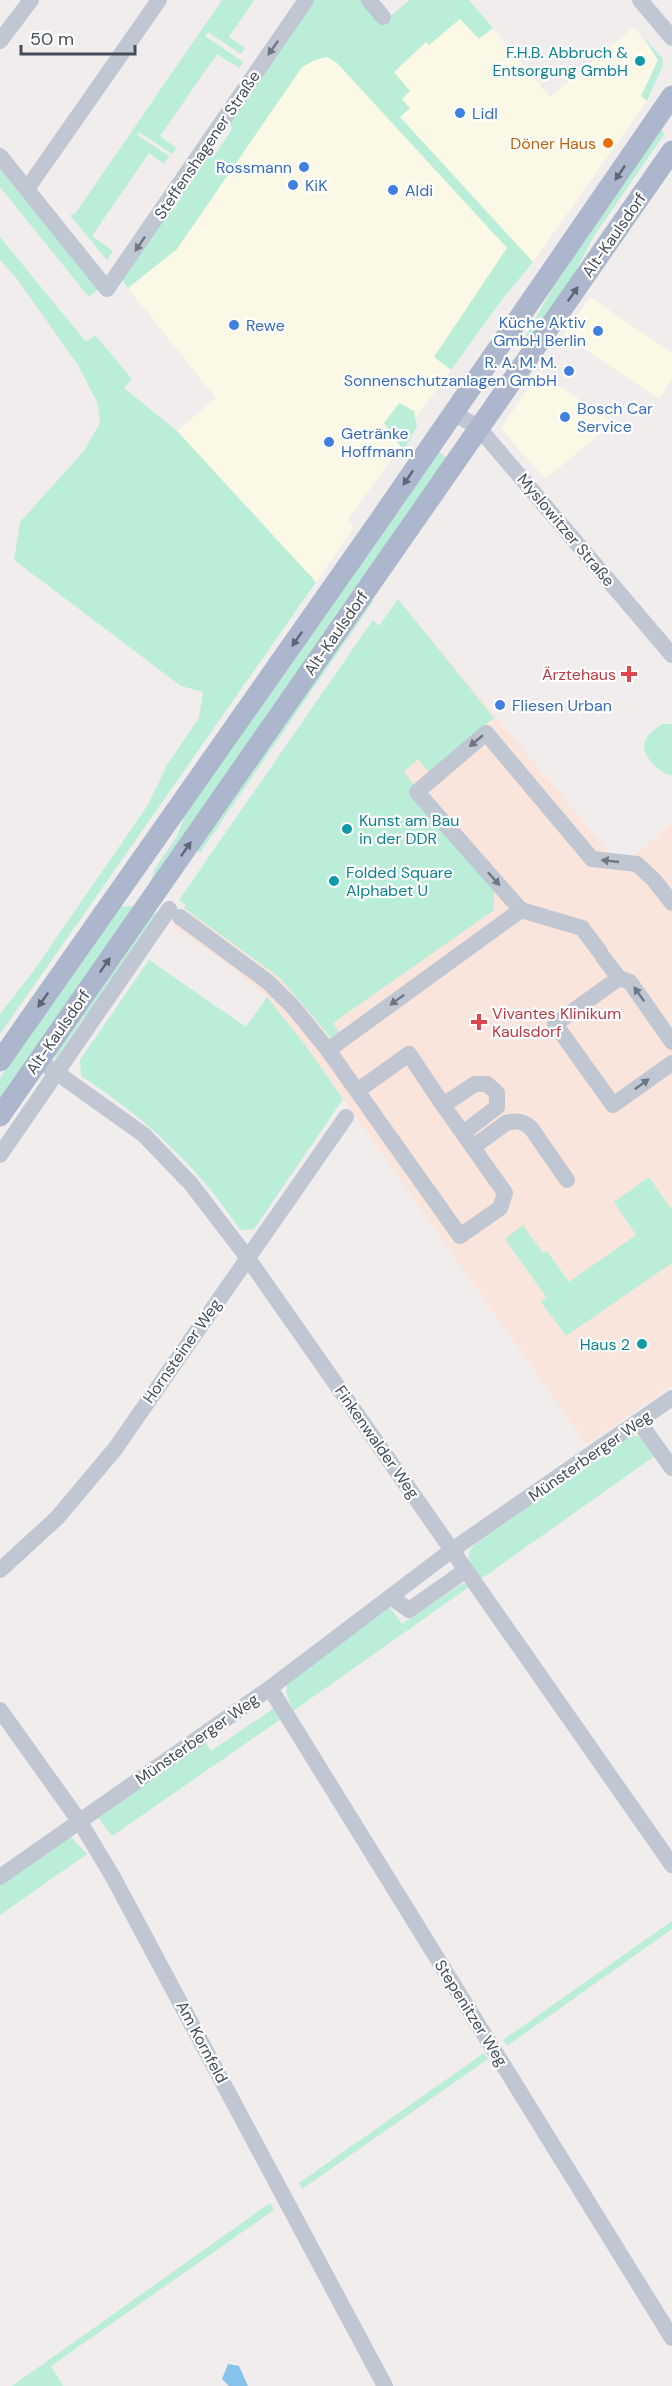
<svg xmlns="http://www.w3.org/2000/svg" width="672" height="2386" viewBox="0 0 672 2386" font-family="'DM Sans',sans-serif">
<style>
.commercial{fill:#fbf9e5}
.medical{fill:#fae5dc}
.green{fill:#baeed9}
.water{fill:#87c2eb}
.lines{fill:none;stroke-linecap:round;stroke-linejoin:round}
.minor{stroke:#c0c6d2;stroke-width:16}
.major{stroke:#acb6cc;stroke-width:21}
.oneway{fill:#707784}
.oneway2{fill:#5f6676}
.culture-dot{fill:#0f9aa8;stroke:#fff;stroke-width:2}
.shop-dot{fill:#3f7fe0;stroke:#fff;stroke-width:2}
.food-dot{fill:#e8710a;stroke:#fff;stroke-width:2}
.health-dot{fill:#e0444e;stroke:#fff;stroke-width:2}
.labels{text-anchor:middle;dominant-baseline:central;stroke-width:4.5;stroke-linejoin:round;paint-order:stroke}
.culture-label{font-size:16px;fill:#0d838f;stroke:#fff;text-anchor:end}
.shop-label{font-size:16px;fill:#366cbe;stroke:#fff;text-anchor:start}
.food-label{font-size:16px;fill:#c56008;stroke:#fff;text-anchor:end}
.street-label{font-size:16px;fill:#454c5a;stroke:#fff}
.health-label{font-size:16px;fill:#be3a42;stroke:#fff;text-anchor:end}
</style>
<rect width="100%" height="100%" fill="#f0edec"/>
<!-- commercial -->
<g class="commercial">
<polygon points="322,0 389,57 410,0 469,0 550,97 634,27 658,60 641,96 647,101 533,262 501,301 416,418 417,423 348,520 354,527 316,582 177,431 216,398 125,284"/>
<polygon points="590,297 672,353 672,379 659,399 564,335"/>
<polygon points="539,372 613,423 545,479 501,428"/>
</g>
<!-- medical -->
<polygon class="medical" points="398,599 621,867 672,823 672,1385 587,1445 306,1046 267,997 222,960 172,926"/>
<!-- green -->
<g class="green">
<polygon points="222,0 254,0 229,37 245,48 241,54 208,32 205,36 243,62 239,68 217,54 160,136 176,148 172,154 139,132 137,135 169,156 164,164 149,153 92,236 113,251 107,260 70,215 75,214"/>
<polygon points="314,0 362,0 389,17 410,0 469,0 493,28 479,39 460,19 429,45 426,42 394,72 410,91 402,99 410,108 400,117 533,262 501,301 451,370 434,357 507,248 337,63 327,57 315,60 302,67 177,249 128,288 121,278 209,151 216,153 232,129 229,121"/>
<polygon points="645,39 662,58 663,65 647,101 641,96 658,60"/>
<polygon points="661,130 665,133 594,236 567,287 530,340 525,337 559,277"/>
<polygon points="0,169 98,289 89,297 0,187"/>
<polygon points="0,237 86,342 95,335 132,379 124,388 177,431 316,582 0,1034 0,1014 32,973 148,805 167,765 199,718 203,692 181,686 14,560 20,522 84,451 100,423 98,404 78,365 17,279 0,260"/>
<polygon points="399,403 414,411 417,426 405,448 400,446 384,423"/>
<polygon points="438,451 447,458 151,881 154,870 177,836 186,812"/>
<polygon points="398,599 494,718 429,772 418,759 404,772 494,888 494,910 333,1023 339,1032 331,1038 280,978 184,908 186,905 179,900 373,620 379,626"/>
<polygon points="368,600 374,600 200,853 198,852 196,849"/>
<path d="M663,724h9v51c-11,0 -29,-18 -28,-30 1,-9 11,-17 19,-21z"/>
<polygon points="132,906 135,907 0,1102 0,1078 120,907"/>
<polygon points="154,913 158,915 89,1016 84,1017 55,1061 54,1055 150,915"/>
<path d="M149,960l97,67 21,-30 39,49 37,53 -89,130 -14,1c-40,-62 -98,-115 -159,-154l-1,-16z"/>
<polygon points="649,1177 672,1210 672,1263 566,1336 541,1302 546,1297 505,1239 523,1225 543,1253 547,1251 569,1282 636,1235 614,1202"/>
<path d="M632,1435l11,3 13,17 -175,124c-9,-14 -19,-19 -7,-34z"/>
<polygon points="463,1583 469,1587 293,1711 286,1692 288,1681 389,1606 402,1624"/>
<polygon points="274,1708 281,1719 112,1836 97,1816 204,1740 211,1751"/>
<polygon points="70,1836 87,1854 0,1915 0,1885"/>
<polygon points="672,1921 672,1929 507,2046 503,2040"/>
<polygon points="484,2053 488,2059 302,2189 299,2183"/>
<polygon points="270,2203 274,2210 51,2366 63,2386 12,2386"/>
</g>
<!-- water -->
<polygon class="water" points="228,2364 239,2366 248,2386 229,2386 222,2379"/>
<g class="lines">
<!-- minor -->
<g class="minor">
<polyline points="369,0 383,17"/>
<polyline points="640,0 672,38"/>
<polyline points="0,41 31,0"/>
<polyline points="0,156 107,289 306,0"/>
<polyline points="27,189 159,0"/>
<polyline points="453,413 478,427 672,655"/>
<polyline points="521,910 582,928 600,952"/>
<polyline points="180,917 268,982 293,1007 328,1050 460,1236 500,1208 505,1193 443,1105 475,1084 487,1084 497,1093 497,1107 463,1133"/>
<polyline points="603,957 619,978"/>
<polyline points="672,1042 630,982 619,978 555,1024 613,1105 672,1063"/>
<polyline points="328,1050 521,910 417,792 486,733 592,859 637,864 654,880 672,903"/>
<polyline points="39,1060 144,1135 191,1184 247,1257 331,1377 672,1865"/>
<polyline points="357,1091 409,1054 443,1105"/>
<path d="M473,1147l33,-24c10,-3 17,-2 25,5l36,52"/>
<polyline points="0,1155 169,909"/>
<polyline points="639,1422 672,1468"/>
<polyline points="0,1570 57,1518 115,1449 346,1117"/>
<polyline points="391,1597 409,1610 466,1570"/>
<polyline points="270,1688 672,2338"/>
<polyline points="0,1710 80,1822 113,1877 385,2386"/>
<polyline points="0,1877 270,1688 452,1550 672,1398"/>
</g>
<!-- major -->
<g class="major">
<polyline points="0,1061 379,521 672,96"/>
<polyline points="0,1116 672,151"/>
</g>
</g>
<!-- one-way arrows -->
<defs><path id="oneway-solid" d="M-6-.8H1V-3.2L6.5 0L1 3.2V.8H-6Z" transform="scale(1.5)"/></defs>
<g class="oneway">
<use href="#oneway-solid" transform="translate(273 48) rotate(125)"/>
<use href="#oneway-solid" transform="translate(140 244) rotate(124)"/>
<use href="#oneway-solid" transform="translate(476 741) rotate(140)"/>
<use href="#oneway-solid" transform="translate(610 861) rotate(-174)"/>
<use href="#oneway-solid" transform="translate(494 879) rotate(48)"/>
<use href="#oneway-solid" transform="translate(639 994) rotate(-125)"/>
<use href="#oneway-solid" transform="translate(397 1000) rotate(144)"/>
<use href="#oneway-solid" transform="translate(642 1084) rotate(-36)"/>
</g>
<g class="oneway2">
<use href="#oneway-solid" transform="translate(620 173) rotate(124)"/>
<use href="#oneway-solid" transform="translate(573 294) rotate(-55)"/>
<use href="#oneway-solid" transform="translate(408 478) rotate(124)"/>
<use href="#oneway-solid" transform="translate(297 639) rotate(125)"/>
<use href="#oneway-solid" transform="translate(186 849) rotate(-55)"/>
<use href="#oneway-solid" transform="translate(105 965) rotate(-55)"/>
<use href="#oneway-solid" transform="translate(43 1000) rotate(125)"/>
</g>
<!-- markers -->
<g class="culture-dot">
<circle cx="640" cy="61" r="6"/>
<circle cx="347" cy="829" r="6"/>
<circle cx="334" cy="881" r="6"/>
<circle cx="642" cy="1344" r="6"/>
</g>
<g class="shop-dot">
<circle cx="460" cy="113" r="6"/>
<circle cx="304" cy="167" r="6"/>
<circle cx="293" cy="185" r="6"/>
<circle cx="393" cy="190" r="6"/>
<circle cx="234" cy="325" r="6"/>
<circle cx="598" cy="331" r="6"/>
<circle cx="569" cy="371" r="6"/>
<circle cx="565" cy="417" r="6"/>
<circle cx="329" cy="442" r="6"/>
<circle cx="500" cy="705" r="6"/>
</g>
<circle class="food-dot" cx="608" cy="143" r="6"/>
<g class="health-dot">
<path d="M626 665h6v6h6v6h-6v6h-6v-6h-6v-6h6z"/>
<path d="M476 1013h6v6h6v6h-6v6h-6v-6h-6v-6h6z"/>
</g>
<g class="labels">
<!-- culture labels -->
<g class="culture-label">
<text x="628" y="52">F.H.B. Abbruch &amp;<tspan x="628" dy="18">Entsorgung GmbH</tspan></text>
<text x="359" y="820" text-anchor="start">Kunst am Bau<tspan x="359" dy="18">in der DDR</tspan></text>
<text x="346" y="872" text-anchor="start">Folded Square<tspan x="346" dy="18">Alphabet U</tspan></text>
<text x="630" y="1344">Haus 2</text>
</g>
<!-- shop labels -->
<g class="shop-label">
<text x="472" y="113">Lidl</text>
<text x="292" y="167" text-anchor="end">Rossmann</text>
<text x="305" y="185">KiK</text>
<text x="405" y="190">Aldi</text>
<text x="586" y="322" text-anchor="end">Küche Aktiv<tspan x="586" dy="18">GmbH Berlin</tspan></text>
<text x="246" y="325">Rewe</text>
<text x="557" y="362" text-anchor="end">R. A. M. M.<tspan x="557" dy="18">Sonnenschutzanlagen GmbH</tspan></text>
<text x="577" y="408">Bosch Car<tspan x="577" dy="18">Service</tspan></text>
<text x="341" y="433">Getränke<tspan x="341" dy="18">Hoffmann</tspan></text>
<text x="512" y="705">Fliesen Urban</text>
</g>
<!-- food labels -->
<g class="food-label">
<text x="596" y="143">Döner Haus</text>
</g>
<!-- street labels -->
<g class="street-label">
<text transform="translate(207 145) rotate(-56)">Steffenshagener Straße</text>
<text transform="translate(614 235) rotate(-55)">Alt-Kaulsdorf</text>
<text transform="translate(566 530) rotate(50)">Myslowitzer Straße</text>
<text transform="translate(336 633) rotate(-55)">Alt-Kaulsdorf</text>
<text transform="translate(58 1032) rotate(-55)">Alt-Kaulsdorf</text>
<text transform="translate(182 1351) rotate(-55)">Hornsteiner Weg</text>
<text transform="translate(377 1442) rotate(55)">Finkenwalder Weg</text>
<text transform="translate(590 1456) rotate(-35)">Münsterberger Weg</text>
<text transform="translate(197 1739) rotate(-35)">Münsterberger Weg</text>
<text transform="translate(471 2013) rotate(58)">Stepenitzer Weg</text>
<text transform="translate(202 2042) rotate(62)">Am Kornfeld</text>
</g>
<!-- health labels -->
<g class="health-label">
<text x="616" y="674">Ärztehaus</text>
<text x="492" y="1013" text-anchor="start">Vivantes Klinikum<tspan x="492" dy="18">Kaulsdorf</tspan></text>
</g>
</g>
<!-- scale -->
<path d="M21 45v9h114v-9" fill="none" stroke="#454c5a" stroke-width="3"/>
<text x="30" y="45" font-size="18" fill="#454c5a" stroke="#ffffff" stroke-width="4.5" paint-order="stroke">50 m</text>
</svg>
